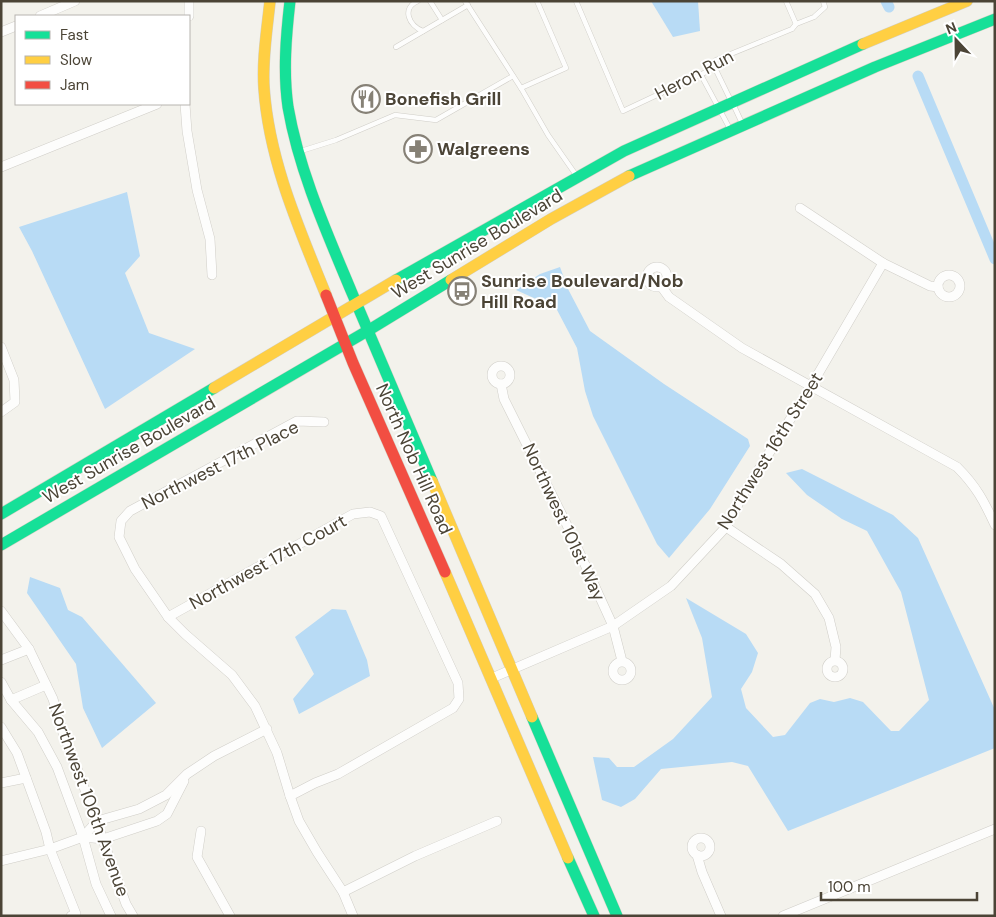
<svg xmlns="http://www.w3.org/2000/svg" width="996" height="917" viewBox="0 0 996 917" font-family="'DM Sans',sans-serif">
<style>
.water{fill:#b8dbf5}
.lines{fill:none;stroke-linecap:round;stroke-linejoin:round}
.canal{stroke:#b8dbf5;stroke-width:11}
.lane-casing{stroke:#d0cec8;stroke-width:5.5}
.street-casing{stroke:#d0cec8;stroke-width:10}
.fast-casing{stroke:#d3cfc2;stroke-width:12}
.slow-casing{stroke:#d3cfc2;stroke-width:12}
.jam-casing{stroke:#d3cfc2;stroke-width:12}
.lane{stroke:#fdfdfc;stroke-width:4.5}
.street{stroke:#fdfdfc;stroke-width:9}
.fast{stroke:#16e098;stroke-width:11}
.slow{stroke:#ffcf43;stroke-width:11}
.jam{stroke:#f24e42;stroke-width:11}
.labels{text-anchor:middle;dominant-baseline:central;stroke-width:4;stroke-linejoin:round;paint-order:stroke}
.street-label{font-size:18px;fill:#4b4436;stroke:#fff}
.poi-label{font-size:18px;font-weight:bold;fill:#4b4436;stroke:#fff;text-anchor:start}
</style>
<rect width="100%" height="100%" fill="#f3f2ec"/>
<!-- water -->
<g class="water">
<polygon points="651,1 698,1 700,31 673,37"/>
<polygon points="127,192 140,256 125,273 149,333 195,349 105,409 32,251 19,227"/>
<polygon points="560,267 568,289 590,331 664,384 748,439 750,446 710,509 669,558 657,544 593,416 585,391 577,348 556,308 516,290 540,274"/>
<polygon points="802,469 893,515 918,538 995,710 995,748 788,831 748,766 732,762 661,769 635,799 621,807 602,800 593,757 609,758 617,767 634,767 673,739 712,697 702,638 686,598 746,634 758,653 752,672 741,689 746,708 773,737 785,735 810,703 820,699 834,702 850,698 863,702 891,731 899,731 929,700 901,592 867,531 842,519 807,495 786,473"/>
<polygon points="30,577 60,588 68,610 82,617 156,703 102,748 83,708 76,664 27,593"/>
<polygon points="332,609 346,610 367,660 370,676 299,714 293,699 314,674 295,637"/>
</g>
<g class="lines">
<!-- canal -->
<g class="canal">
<polyline points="886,1 889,7"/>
<polyline points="918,76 995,259"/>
</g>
<defs>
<g id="lane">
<path d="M418,1c-17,7 -9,25 5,30"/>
<polyline points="430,1 442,20"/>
<polyline points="465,1 521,88 548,135 576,175"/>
<polyline points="576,1 623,111 706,72 716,60 792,29 796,24 814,17 825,7 823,1"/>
<polyline points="786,1 796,24"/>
<polyline points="396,47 468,5"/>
<polyline points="713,64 730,99"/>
<polyline points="701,75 730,129"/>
<polyline points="521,88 566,68 537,1"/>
<polyline points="734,106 741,121"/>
<polyline points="301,151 336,140 395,115 436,120 513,76"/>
</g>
<g id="street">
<polyline points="40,16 75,1"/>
<polyline points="189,16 189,1"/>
<polyline points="1,32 16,26"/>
<polyline points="185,104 187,131 197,190 210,239 212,275"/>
<polyline points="1,167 157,104"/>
<polyline points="800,208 883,263 930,286 938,287"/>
<circle cx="657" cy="277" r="10"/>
<circle cx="949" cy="286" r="11"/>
<path d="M661,286l8,11 73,51 215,119c19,19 27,34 38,58"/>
<polyline points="1,347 14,380 15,402 1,412"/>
<circle cx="501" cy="375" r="9"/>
<polyline points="501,384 504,399 566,523 613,626 622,661"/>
<polyline points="324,422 297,421 130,511 121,521 119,537 135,569 168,617 185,634 232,675 255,706 277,753 290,796 299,821 317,852 343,892 353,916"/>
<polyline points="726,527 781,564 815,594 829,618 836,647 835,660"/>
<polyline points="1,611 29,649 53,699 62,730 80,776 126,904 133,916"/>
<polyline points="168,617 353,514 370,512 381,516 458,683 459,699 453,708 338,774 315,783 290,796"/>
<polyline points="1,660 29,649"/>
<circle cx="835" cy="669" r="8"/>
<circle cx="622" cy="671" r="9"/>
<polyline points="492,678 613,626 671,586 726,527 744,493 811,386 883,263"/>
<polyline points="1,682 11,700 38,732 57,767 83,837 96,884 111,916"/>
<polyline points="11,700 46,685"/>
<polyline points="1,727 17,753 46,832 50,849 76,914 71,916"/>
<polyline points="1,783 26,778"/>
<polyline points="201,831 197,857 230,916"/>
<polyline points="83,837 103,839 157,821 167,814 184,781"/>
<circle cx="701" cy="847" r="9"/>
<polyline points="697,855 702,872 721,916"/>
<polyline points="1,861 50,849 83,837 97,821 139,809 166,795 187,774 214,756 267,729"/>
<polyline points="343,892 415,856 497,821"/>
<polyline points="783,916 995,829"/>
</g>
<g id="fast">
<path d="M290,1c-4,35 -7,71 -2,106 11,64 39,126 64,186 27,62 53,125 80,188"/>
<polyline points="629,176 875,67 995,19"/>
<polyline points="396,280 624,151 863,44"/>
<polyline points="1,514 214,388"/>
<polyline points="1,545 369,330 451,280"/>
<polyline points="532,717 617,916"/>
<polyline points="568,858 594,916"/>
</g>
<g id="slow">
<path d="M270,1c-3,29 -8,59 -6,87 5,73 35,140 62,207"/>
<polyline points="863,44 967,1"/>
<polyline points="451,280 551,219 629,176"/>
<polyline points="214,388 396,280"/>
<polyline points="432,481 532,717"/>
<polyline points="445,572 568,858"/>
</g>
<polyline id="jam" points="326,295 353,363 445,572"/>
</defs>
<!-- lane casing -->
<use href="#lane" class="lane-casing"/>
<!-- street casing -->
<use href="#street" class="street-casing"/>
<!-- fast casing -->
<use href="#fast" class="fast-casing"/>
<!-- slow casing -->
<use href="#slow" class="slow-casing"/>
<!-- jam casing -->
<use href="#jam" class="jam-casing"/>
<!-- lane -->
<use href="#lane" class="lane"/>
<!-- street -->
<use href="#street" class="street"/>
<!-- fast -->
<use href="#fast" class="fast"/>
<!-- slow -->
<use href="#slow" class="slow"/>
<!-- jam -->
<use href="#jam" class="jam"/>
</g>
<!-- icons -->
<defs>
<symbol id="restaurant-ring" viewBox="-11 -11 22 22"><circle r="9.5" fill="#fff" stroke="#868176" stroke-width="1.5"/><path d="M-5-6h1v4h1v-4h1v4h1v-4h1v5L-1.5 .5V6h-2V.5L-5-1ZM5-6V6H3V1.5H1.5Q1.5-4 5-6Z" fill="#868176"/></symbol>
<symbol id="pharmacy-ring" viewBox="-11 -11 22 22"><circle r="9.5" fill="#fff" stroke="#868176" stroke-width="1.5"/><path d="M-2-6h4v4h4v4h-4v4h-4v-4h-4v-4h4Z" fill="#868176"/></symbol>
<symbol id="bus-ring" viewBox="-11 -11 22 22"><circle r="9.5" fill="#fff" stroke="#868176" stroke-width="1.5"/><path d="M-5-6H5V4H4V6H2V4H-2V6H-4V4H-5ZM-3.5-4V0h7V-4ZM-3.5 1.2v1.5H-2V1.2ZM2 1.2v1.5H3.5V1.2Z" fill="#868176"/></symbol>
</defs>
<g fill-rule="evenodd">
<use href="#restaurant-ring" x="350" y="83" width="32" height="32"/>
<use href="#pharmacy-ring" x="402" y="133" width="32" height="32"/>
<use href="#bus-ring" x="446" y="275" width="32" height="32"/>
</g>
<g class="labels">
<!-- street labels -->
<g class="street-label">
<text transform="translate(694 75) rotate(-28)">Heron Run</text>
<text transform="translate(477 244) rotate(-31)">West Sunrise Boulevard</text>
<text transform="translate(129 450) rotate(-30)">West Sunrise Boulevard</text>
<text transform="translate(770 451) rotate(-58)">Northwest 16th Street</text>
<text transform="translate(414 459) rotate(66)">North Nob Hill Road</text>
<text transform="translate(220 465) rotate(-27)">Northwest 17th Place</text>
<text transform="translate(564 522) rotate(65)">Northwest 101st Way</text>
<text transform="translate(268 562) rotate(-29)">Northwest 17th Court</text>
<text transform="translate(89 800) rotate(70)">Northwest 106th Avenue</text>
</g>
<!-- poi labels -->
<g class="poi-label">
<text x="385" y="99">Bonefish Grill</text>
<text x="437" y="149">Walgreens</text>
<text x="481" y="281">Sunrise Boulevard/Nob<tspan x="481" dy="21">Hill Road</tspan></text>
</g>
</g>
<!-- border -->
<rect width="996" height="917" fill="none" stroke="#4b4436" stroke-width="5"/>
<!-- legend -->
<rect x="15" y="15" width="175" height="90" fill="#ffffff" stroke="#b7b4af"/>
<rect x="25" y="31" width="25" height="8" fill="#16e098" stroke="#b7b4af"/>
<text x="60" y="40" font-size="15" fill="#4b4436">Fast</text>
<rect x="25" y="56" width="25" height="8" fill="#ffcf43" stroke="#b7b4af"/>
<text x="60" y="65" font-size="15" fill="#4b4436">Slow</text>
<rect x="25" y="81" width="25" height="8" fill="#f24e42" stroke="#b7b4af"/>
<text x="60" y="90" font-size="15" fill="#4b4436">Jam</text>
<!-- north arrow -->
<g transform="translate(956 40) rotate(338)" stroke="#ffffff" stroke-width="4" paint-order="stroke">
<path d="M0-4L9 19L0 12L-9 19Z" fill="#4b4436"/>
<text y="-8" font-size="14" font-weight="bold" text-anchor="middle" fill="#4b4436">N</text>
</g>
<!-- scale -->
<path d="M821 892v8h156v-8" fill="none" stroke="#4b4436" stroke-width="2.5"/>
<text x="828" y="892" font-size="15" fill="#4b4436" stroke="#ffffff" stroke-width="4" paint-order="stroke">100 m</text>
</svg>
